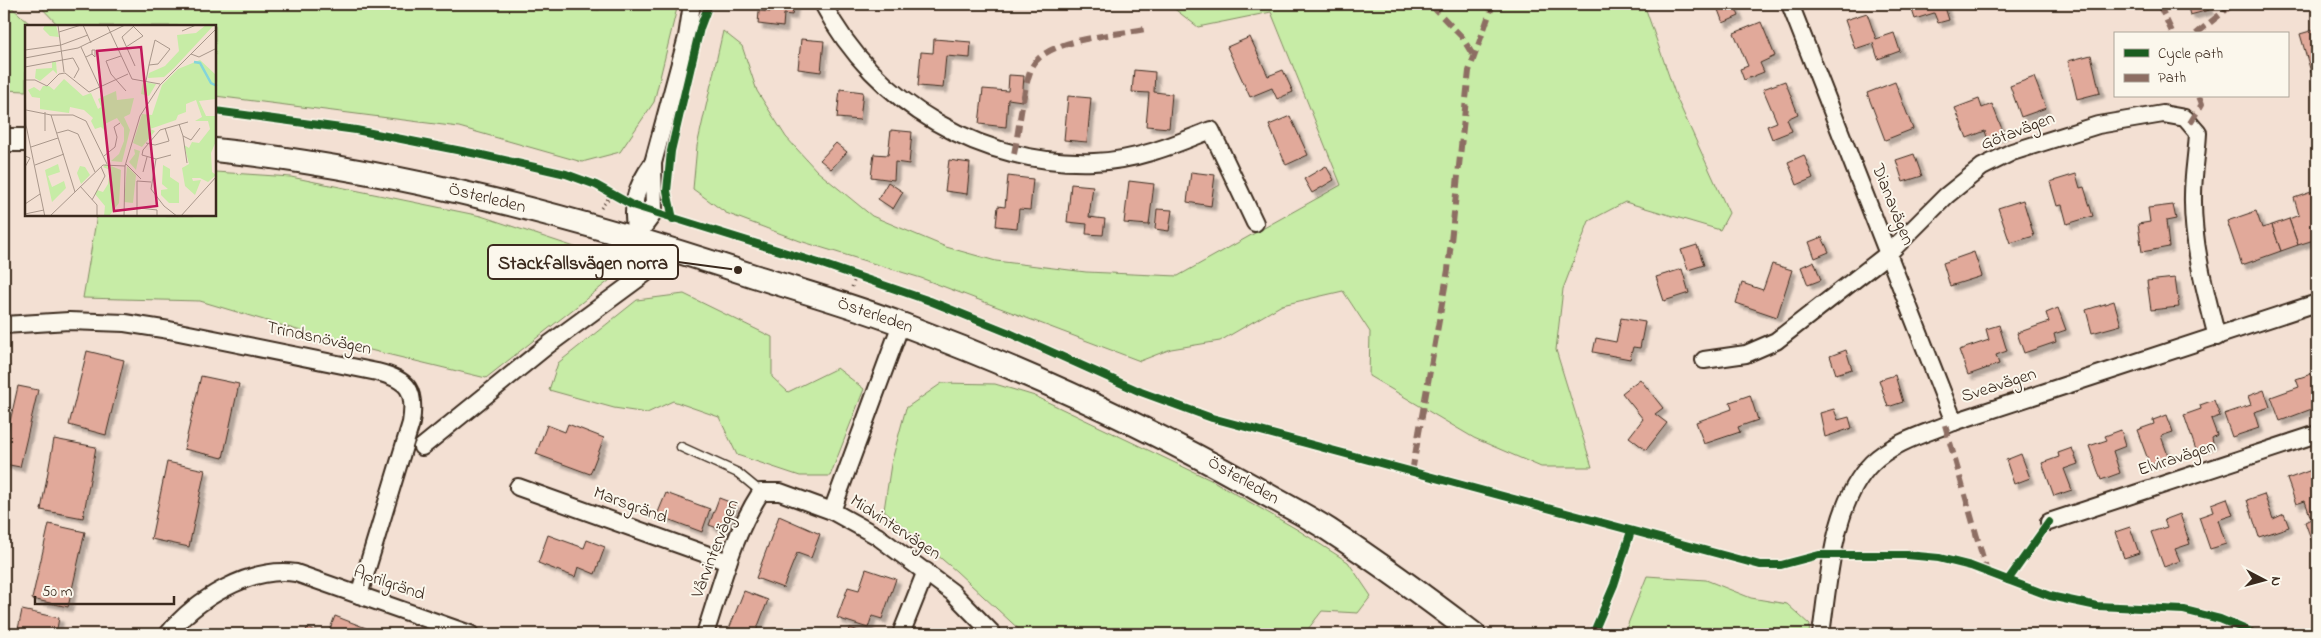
<svg xmlns="http://www.w3.org/2000/svg" width="2321" height="638" viewBox="0 0 2321 638" font-family="'Indie Flower',sans-serif">
<style>
.green{fill:#c7eca6;stroke:#818b62}
.building{fill:#e1a99a;stroke:#3b2a1e;filter:url(#shadow)}
.lines{fill:none;stroke-linecap:round;stroke-linejoin:round}
.lane-casing{stroke:#3b2a1e;stroke-width:11}
.street-casing{stroke:#3b2a1e;stroke-width:20}
.secondary-casing{stroke:#3b2a1e;stroke-width:26}
.path{stroke:#3b2a1e;stroke-width:3;stroke-dasharray:1 4;stroke-linecap:butt}
.lane{stroke:#fbf7ec;stroke-width:8}
.street{stroke:#fbf7ec;stroke-width:16}
.secondary{stroke:#fbf7ec;stroke-width:22}
.quiet{stroke:#8d6e63;stroke-width:6;stroke-dasharray:12 6;stroke-linecap:butt}
.cycleway-casing{stroke:#fbf7ec;stroke-width:11}
.cycleway{stroke:#1b5e20;stroke-width:8}
.labels{text-anchor:middle;dominant-baseline:central;stroke-width:4;stroke-linejoin:round;paint-order:stroke}
.street-label{font-size:18px;fill:#3b2a1e;stroke:#fbf7ec}
.inset-river{fill:none;stroke:#84d5da;stroke-width:2.5}
.inset-road{fill:none;stroke:#a9978b;stroke-width:1}
.view{fill:#c2185b;fill-opacity:0.15;stroke:#c2185b;stroke-width:2.5}
.inset-edge{fill:none;stroke:#3b2a1e;stroke-width:2.5}
.leader{fill:none;stroke:#3b2a1e;stroke-width:2}
.callout-dot{fill:#3b2a1e;stroke:#fbf7ec;stroke-width:2}
.callout{fill:#fbf7ec;stroke:#3b2a1e;stroke-width:2}
.callout-label{font-size:19px;text-anchor:middle;font-weight:bold;fill:#3b2a1e}
</style>
<defs>
<filter id="shadow"><feDropShadow dx="4.5" dy="4.5" stdDeviation="1" flood-color="#0004"/></filter>
</defs>
<rect width="100%" height="100%" fill="#f3e0d3"/>
<filter id="ink" filterUnits="userSpaceOnUse"><feTurbulence type="fractalNoise" baseFrequency=".02" numOctaves="2"/><feDisplacementMap in="SourceGraphic" scale="10" xChannelSelector="R" yChannelSelector="G"/><feConvolveMatrix kernelMatrix="1 2 1 2 8 2 1 2 1" color-interpolation-filters="sRGB"/></filter>
<g filter="url(#ink)">
<!-- green -->
<g class="green">
<polygon points="4,4 8,4 32,26 26,26 26,91 4,90"/>
<polygon points="38,4 508,4 599,10 609,4 678,4 654,102 620,152 582,162 459,127 215,96 215,26 59,26"/>
<polygon points="1168,4 1644,4 1677,99 1729,213 1720,230 1625,202 1589,221 1563,289 1556,350 1592,467 1541,467 1474,438 1369,376 1370,332 1343,291 1282,305 1220,341 1171,349 1140,361 921,278 800,241 726,213 693,189 697,146 723,31 742,46 757,91 786,137 817,171 872,216 946,247 996,261 1086,272 1178,276 1341,185 1271,12 1198,27"/>
<polygon points="215,172 291,177 481,216 629,265 486,378 341,343 200,301 83,298 97,215 215,215"/>
<polygon points="684,294 772,337 772,377 788,392 837,368 864,389 830,476 800,476 737,455 719,417 673,401 647,413 614,408 549,390 558,363 637,300"/>
<polygon points="942,383 995,384 1035,396 1215,482 1298,530 1348,562 1371,596 1358,613 1322,611 1308,629 1310,634 1108,634 1105,631 1105,634 1024,634 956,571 884,510 891,464 906,408"/>
<polygon points="1647,576 1706,580 1751,598 1787,604 1810,625 1809,634 1624,634"/>
</g>
<!-- building -->
<g class="building">
<polygon points="771,4 794,4 792,15 784,14 783,27 758,24 759,11 770,12"/>
<polygon points="1719,4 1734,4 1739,16 1723,23 1717,7 1720,6"/>
<polygon points="1910,4 1944,4 1949,20 1938,23 1934,13 1915,19"/>
<polygon points="2187,4 2207,4 2209,10 2190,15"/>
<polygon points="1867,13 1876,39 1894,33 1900,51 1878,59 1873,43 1855,49 1845,20"/>
<polygon points="1761,22 1775,56 1760,63 1764,72 1744,80 1740,69 1748,66 1734,33"/>
<polygon points="2317,29 2317,71 2311,72 2300,34"/>
<polygon points="1250,37 1268,76 1283,70 1293,92 1277,99 1272,88 1250,97 1227,47"/>
<polygon points="801,39 824,41 821,72 798,69"/>
<polygon points="934,39 971,42 970,58 946,56 943,88 918,86 921,52 933,53"/>
<polygon points="2091,55 2100,93 2077,99 2068,61"/>
<polygon points="1134,70 1155,72 1154,92 1172,94 1169,128 1146,126 1149,93 1132,92"/>
<polygon points="1009,75 1024,76 1022,101 1008,99 1006,127 979,124 983,89 1008,91"/>
<polygon points="2034,77 2046,108 2021,117 2010,86"/>
<polygon points="1785,81 1798,114 1787,119 1792,131 1772,139 1767,126 1777,122 1763,89"/>
<polygon points="1895,82 1913,129 1885,140 1867,93"/>
<polygon points="840,89 863,92 860,120 837,118"/>
<polygon points="1068,96 1091,98 1087,142 1064,140"/>
<polygon points="1979,99 1982,108 1992,104 2004,134 1988,140 1985,131 1967,138 1955,108"/>
<polygon points="1290,116 1308,155 1286,165 1269,125"/>
<polygon points="891,130 912,132 909,164 895,162 894,180 871,177 874,154 888,155"/>
<polygon points="836,143 847,152 831,169 820,160"/>
<polygon points="1914,154 1922,176 1903,182 1896,160"/>
<polygon points="1804,155 1813,178 1797,185 1788,162"/>
<polygon points="949,160 970,163 967,194 945,191"/>
<polygon points="1326,166 1334,180 1312,193 1304,179"/>
<polygon points="1191,172 1215,175 1211,206 1187,202"/>
<polygon points="2076,174 2080,188 2084,187 2093,216 2067,224 2062,205 2057,206 2050,182"/>
<polygon points="1008,176 1033,179 1030,210 1019,209 1017,228 996,226 998,206 1005,207"/>
<polygon points="1129,181 1154,184 1149,225 1124,223"/>
<polygon points="888,182 903,192 893,209 878,199"/>
<polygon points="1071,184 1093,186 1089,217 1105,219 1103,235 1086,234 1087,224 1067,222"/>
<polygon points="2317,190 2317,239 2298,245 2289,219 2299,215 2294,198"/>
<polygon points="2023,200 2034,236 2010,243 1998,208"/>
<polygon points="2173,205 2176,219 2166,221 2169,247 2142,252 2138,224 2150,222 2148,208"/>
<polygon points="1157,209 1172,210 1169,231 1155,229"/>
<polygon points="2256,211 2262,228 2272,225 2281,251 2242,265 2227,221"/>
<polygon points="2289,219 2298,245 2281,251 2272,225"/>
<polygon points="1822,237 1829,252 1815,258 1809,242"/>
<polygon points="1697,245 1704,265 1688,270 1681,250"/>
<polygon points="1974,252 1982,276 1950,286 1943,263"/>
<polygon points="1814,261 1821,280 1808,285 1801,267"/>
<polygon points="1772,264 1792,270 1777,317 1736,303 1742,283 1763,290"/>
<polygon points="1682,269 1689,293 1664,301 1656,277"/>
<polygon points="2175,278 2179,307 2151,310 2147,281"/>
<polygon points="2114,301 2121,325 2092,333 2086,310"/>
<polygon points="2058,308 2066,330 2054,334 2056,342 2024,353 2017,333 2049,322 2046,313"/>
<polygon points="1621,318 1645,322 1640,348 1633,347 1630,359 1593,352 1596,338 1616,342"/>
<polygon points="1999,325 2007,351 1996,355 1999,364 1968,375 1959,350 1989,340 1986,329"/>
<polygon points="1846,350 1852,369 1836,374 1830,356"/>
<polygon points="87,351 124,360 106,435 69,425"/>
<polygon points="2311,374 2317,393 2317,407 2280,421 2271,397 2299,387 2296,379"/>
<polygon points="1895,375 1903,402 1888,407 1879,380"/>
<polygon points="201,376 239,384 223,458 184,449"/>
<polygon points="1640,379 1663,408 1655,414 1667,423 1646,450 1629,437 1643,419 1622,393"/>
<polygon points="18,386 38,390 20,467 4,464 4,448"/>
<polygon points="2264,390 2270,407 2254,412 2259,428 2232,437 2224,414 2251,405 2248,396"/>
<polygon points="1750,395 1758,420 1738,427 1740,432 1704,444 1696,422 1732,409 1730,402"/>
<polygon points="2214,400 2220,416 2211,419 2217,435 2212,438 2213,443 2196,450 2184,415 2201,409 2200,405"/>
<polygon points="1834,409 1838,420 1849,417 1852,428 1825,437 1820,413"/>
<polygon points="2167,415 2173,432 2161,436 2169,458 2150,465 2137,430 2154,424 2153,420"/>
<polygon points="568,424 604,438 590,474 536,454 547,425 565,432"/>
<polygon points="2121,430 2126,446 2113,451 2120,473 2101,480 2089,446 2107,440 2105,436"/>
<polygon points="54,439 96,447 83,518 41,510"/>
<polygon points="2072,448 2078,464 2064,469 2072,490 2054,496 2042,463 2059,457 2058,453"/>
<polygon points="2021,454 2030,478 2014,484 2006,460"/>
<polygon points="167,462 205,470 189,547 151,539"/>
<polygon points="2317,468 2317,549 2315,550 2305,522 2311,519 2305,501 2296,504 2287,479"/>
<polygon points="666,493 710,509 702,532 657,515"/>
<polygon points="2264,494 2273,519 2284,514 2289,527 2259,537 2247,500"/>
<polygon points="719,498 735,504 725,531 709,525"/>
<polygon points="2227,498 2233,515 2218,520 2226,544 2210,549 2199,517 2213,512 2211,504"/>
<polygon points="2180,514 2190,544 2175,549 2180,561 2164,567 2151,532 2167,527 2164,520"/>
<polygon points="779,516 820,534 811,558 797,553 783,588 756,578"/>
<polygon points="49,524 85,532 68,607 32,599"/>
<polygon points="2130,527 2139,553 2124,558 2115,532"/>
<polygon points="548,535 584,548 587,540 605,547 595,574 578,567 575,577 538,563"/>
<polygon points="866,569 896,579 882,619 872,616 868,628 837,618 848,587 859,590"/>
<polygon points="744,591 768,600 755,634 727,634"/>
<polygon points="22,610 59,618 56,634 17,634"/>
<polygon points="335,616 366,628 363,634 328,634"/>
<polygon points="307,628 325,634 305,634"/>
<polygon points="850,628 868,634 848,634"/>
</g>
<g class="lines">
<defs>
<polyline id="lane" points="681,447 738,473 761,492"/>
<g id="street">
<path d="M823,4c52,100 159,162 271,158 41,-1 80,-17 117,-32l44,93"/>
<polyline points="1790,4 1954,422"/>
<polyline points="636,237 654,213 653,163 687,37 692,4"/>
<path d="M636,237c-5,-32 -2,-48 17,-74"/>
<path d="M4,325l65,-4 56,2 44,7 208,42c32,8 39,18 34,51l-52,172"/>
<path d="M1704,360l42,-6 30,-13 113,-88 57,-57 36,-29 30,-15 86,-27 65,-11 22,4 13,15c-1,21 -5,42 -5,62 -1,49 12,95 24,142"/>
<polyline points="422,447 548,345 650,270 659,244"/>
<polyline points="518,487 728,562"/>
<polyline points="832,511 901,324"/>
<polyline points="2049,522 2317,434"/>
<path d="M168,634c27,-34 82,-68 128,-61l174,61"/>
<path d="M705,634c16,-48 28,-99 56,-142h19l52,19 45,25 75,56 41,42"/>
<polyline points="901,634 926,571"/>
<path d="M1821,634c8,-53 11,-131 51,-171 21,-21 55,-30 82,-41l363,-119"/>
</g>
<g id="secondary">
<polyline points="4,140 26,140"/>
<path d="M215,150c185,20 364,68 539,126 50,16 101,30 150,49 120,45 236,98 348,161 25,15 52,28 77,44 50,33 98,68 145,104"/>
</g>
</defs>
<!-- lane casing -->
<use href="#lane" class="lane-casing"/>
<!-- street casing -->
<use href="#street" class="street-casing"/>
<!-- secondary casing -->
<use href="#secondary" class="secondary-casing"/>
<!-- path -->
<g class="path">
<polyline points="601,208 611,195"/>
<polyline points="852,287 856,276"/>
<polyline points="1594,633 1594,634"/>
</g>
<!-- lane -->
<use href="#lane" class="lane"/>
<!-- street -->
<use href="#street" class="street"/>
<!-- secondary -->
<use href="#secondary" class="secondary"/>
<!-- quiet -->
<g class="quiet">
<polyline points="1430,4 1462,37 1474,57"/>
<polyline points="2159,4 2173,34"/>
<polyline points="2196,34 2233,4"/>
<polyline points="2190,123 2202,104 2199,96"/>
<path d="M1014,154c5,-23 9,-67 18,-87 13,-28 84,-32 113,-38"/>
<polyline points="1945,425 1987,572"/>
<polyline points="1412,472 1448,270 1469,71 1493,4"/>
</g>
<defs>
<g id="cycleway">
<polyline points="215,111 356,130 482,155 566,174 596,185 632,205 822,264 930,301 1007,332 1141,392 1212,418 1760,565 1781,565 1819,555 1907,555 1939,558 1971,566 2050,596 2097,606 2184,610 2220,619 2256,634"/>
<polyline points="673,219 667,191 671,151 700,28 709,4"/>
<polyline points="2008,580 2049,522"/>
<polyline points="1593,634 1614,585 1631,531"/>
</g>
</defs>
<!-- cycleway casing -->
<use href="#cycleway" class="cycleway-casing"/>
<!-- cycleway -->
<use href="#cycleway" class="cycleway"/>
</g>
</g>
<g class="labels">
<!-- street labels -->
<g class="street-label">
<text transform="translate(2018 132) rotate(-21)">Götavägen</text>
<text transform="translate(487 199) rotate(14)">Österleden</text>
<text transform="translate(1892 205) rotate(68)">Dianavägen</text>
<text transform="translate(875 316) rotate(19)">Österleden</text>
<text transform="translate(319 339) rotate(12)">Trindsnövägen</text>
<text transform="translate(1999 386) rotate(-18)">Sveavägen</text>
<text transform="translate(2177 459) rotate(-18)">Elviravägen</text>
<text transform="translate(1243 481) rotate(30)">Österleden</text>
<text transform="translate(630 506) rotate(20)">Marsgränd</text>
<text transform="translate(895 528) rotate(33)">Midvintervägen</text>
<text transform="translate(716 549) rotate(-69)">Vårvintervägen</text>
<text transform="translate(389 584) rotate(19)">Aprilgränd</text>
</g>
</g>
<!-- overview -->
<g transform="translate(25 25)">
<rect width="191" height="191" fill="#f3e0d3"/>
<path d="M20,0h11l3,12 -9,-1 -7,-7zM181,0h8l-40,43 -10,9 -16,1 1,-5 16,-7 14,-15 -2,-16 19,-2zM175,35l16,15v24l-17,2 7,15h10v25l-5,12 1,19 4,3 -8,7 -8,-4h-8l1,3 8,-1 -6,15 -10,-9 -3,-18 7,-4 -5,-19 5,3 3,-6 7,1 11,-14 -2,-8h-13l7,-4 -6,-17 -10,4v8l-8,3 -2,5 -26,9 5,2 -13,16 -9,-4 9,-29 10,1 10,-30 16,-16zM27,37h4l1,12 -4,-4 -13,11 -5,-3 1,-9 16,-1zM39,54l19,17 8,-3 7,16 3,-2 -3,-8 18,-8 1,9 17,-2 -4,16 -6,3 6,13 -8,32 -11,-1 8,-7 5,-13v-13l-7,-10 -12,6v7l-4,-4 -6,2 -4,-8 2,-3 -9,-8 -14,-3 -1,6 -29,-4v-11l-8,-1 -4,-7 6,-3 6,4 3,-5h6l5,4zM118,57l13,2 -7,12 -8,-2zM109,124l6,2 -4,19 -7,-8 6,-8zM33,139l2,8 -12,4 4,11 12,-6 2,7 -14,14 -7,-32zM81,139l15,6 -2,33 -10,13h-5l1,-10 -10,-12 2,-4 6,2 5,-8 2,-14 -7,-3zM138,140l7,4v8l9,6v20h-10l-8,-8v-5l7,-1 -6,-5zM55,141l5,1 5,8 -9,9 -4,-11zM102,141l9,9 -3,28 -9,-1z" fill="#c7eca6"/>
<path class="inset-river" d="M169,37l6,1 11,20 6,3"/>
<path class="inset-road" d="M33,0l6,47M58,0l8,18M82,0l25,54 28,5M109,1l-12,11 13,29M157,6l14,-6M34,7l22,-7M56,22l19,41M101,22l17,-11 -11,-11M0,25l36,-5 27,-10M166,29l8,3 18,-9M96,31l-15,5 5,13 15,17M61,32l6,-3 3,3v-7h-3v4M0,33l53,-10 47,-23M0,42l48,-9 6,11 -5,9M0,54l1,46 19,92M0,55h10l12,6 12,-12 6,-1 24,19 39,-18M121,56l3,-16 9,-1 12,-15 -15,-9 -6,25M1,85l25,5 24,77M20,87v19M26,90h22l13,6 21,43M154,99l4,12 8,4 9,-12M32,108l11,-3 10,4 17,38M158,111l4,27M121,118l9,2 14,-4 -4,-13M6,122l27,-9M118,125l17,-20 28,-8M118,125l-1,5 14,4 15,-4M0,131l5,2 -5,9M79,131l11,-9 2,-10 -3,-10 6,-4M131,134l-5,30 13,17 14,11M101,139l15,15M10,140l29,-11M118,147l4,-15M55,161l17,19v12M67,175l13,-24 -4,-9M0,179l15,-10M115,183l17,2v7M0,189l19,-4M24,192l54,-52 22,1M99,192l1,-51 15,-50 20,-31 57,-57M112,192v-36l14,1M155,192l37,-41"/>
<path class="view" d="M116,22l16,159 -43,5 -17,-160z"/>
<rect width="191" height="191" class="inset-edge"/>
</g>
<!-- callouts -->
<path class="leader" d="M738 270L678 262"/>
<circle class="callout-dot" cx="738" cy="270" r="5"/>
<rect class="callout" x="488" y="245" width="190" height="34" rx="5"/>
<g class="callout-label">
<text x="583" y="269">Stackfallsvägen norra</text>
</g>
<!-- margin -->
<rect width="2321" height="638" fill="none" stroke="#fbf7ec" stroke-width="20"/>
<rect x="10" y="10" width="2301" height="618" fill="none" stroke="#3b2a1e" stroke-width="2" filter="url(#ink)"/>
<!-- legend -->
<rect x="2114" y="32" width="175" height="65" fill="#fbf7ec" stroke="#aea59a"/>
<rect x="2124" y="49" width="25" height="8" fill="#1b5e20" stroke="#aea59a"/>
<text x="2158" y="58" font-size="15" fill="#3b2a1e">Cycle path</text>
<rect x="2124" y="74" width="25" height="8" fill="#8d6e63" stroke="#aea59a"/>
<text x="2158" y="82" font-size="15" fill="#3b2a1e">Path</text>
<!-- north arrow -->
<g transform="translate(2264 580) rotate(96)" stroke="#fbf7ec" stroke-width="4" paint-order="stroke">
<path d="M0-4L9 19L0 12L-9 19Z" fill="#3b2a1e"/>
<text y="-8" font-size="14" font-weight="bold" text-anchor="middle" fill="#3b2a1e">N</text>
</g>
<!-- scale -->
<path d="M35 596v8h139v-8" fill="none" stroke="#3b2a1e" stroke-width="2.5"/>
<text x="42" y="596" font-size="15" fill="#3b2a1e" stroke="#fbf7ec" stroke-width="4" paint-order="stroke">50 m</text>
</svg>
